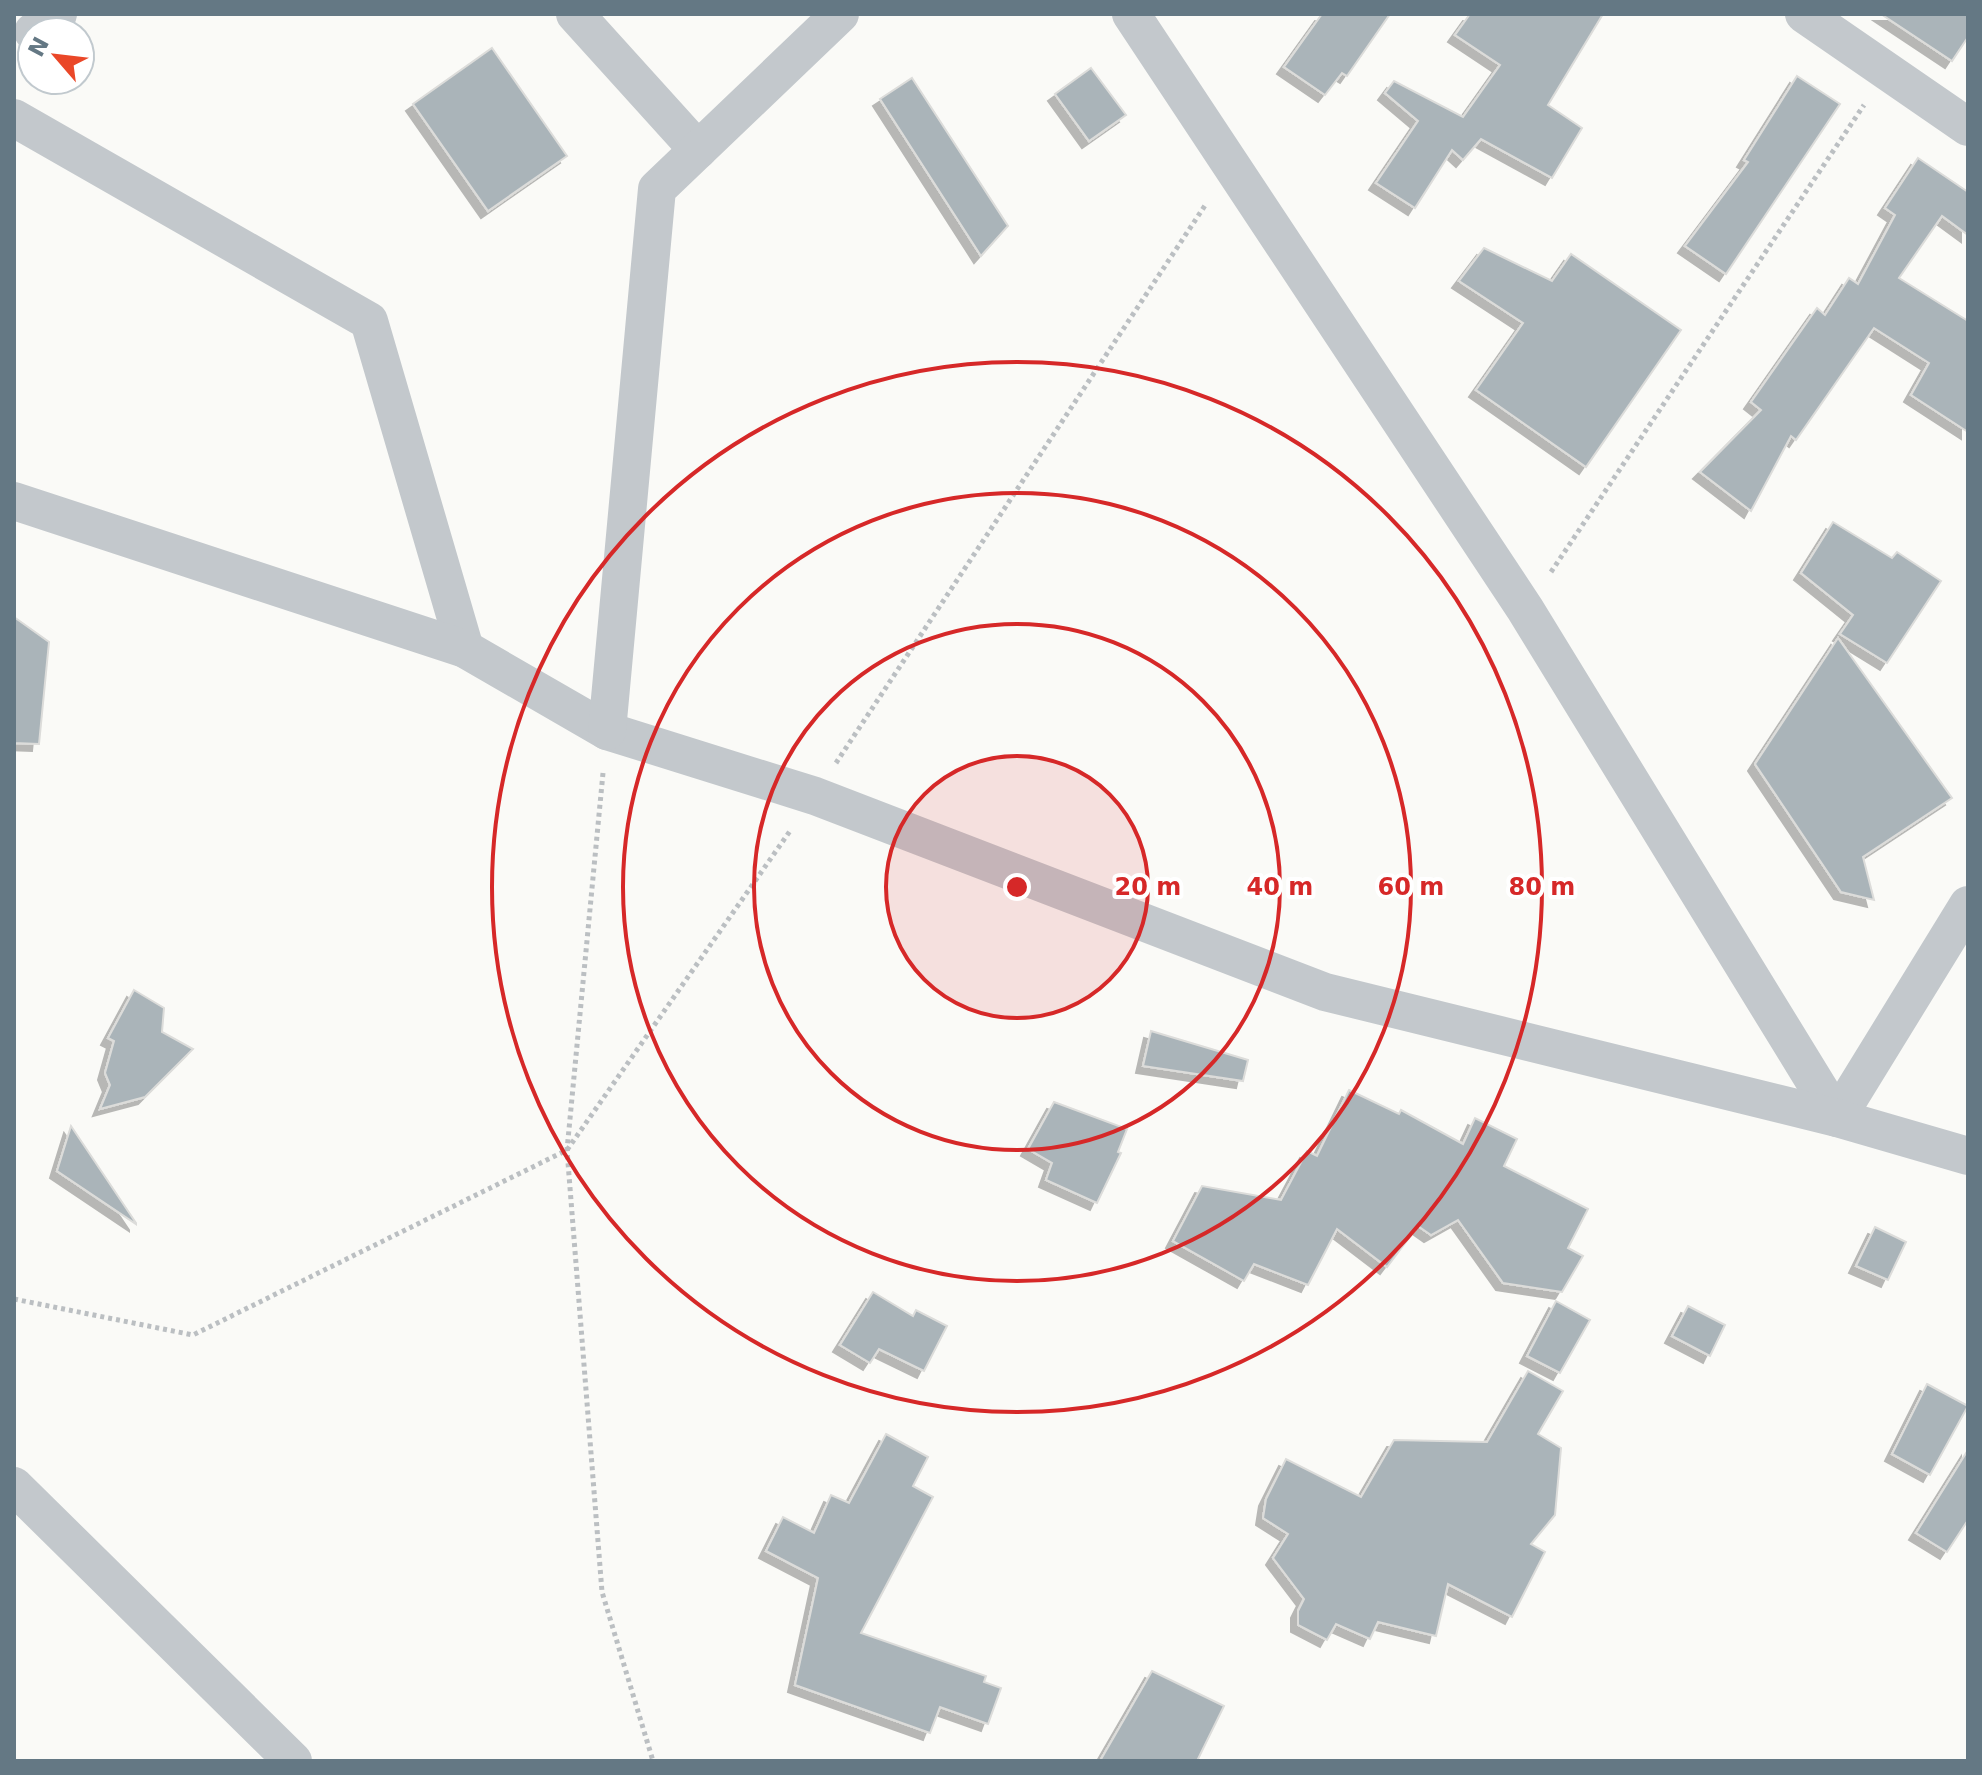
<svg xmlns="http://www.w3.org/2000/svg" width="1982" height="1775" viewBox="0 0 1982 1775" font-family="'DejaVu Sans',sans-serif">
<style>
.building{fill:#aab4b9;stroke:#dcdcda;stroke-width:2;filter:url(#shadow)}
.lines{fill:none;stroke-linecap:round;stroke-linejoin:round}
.path{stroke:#bbbfc2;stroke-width:5;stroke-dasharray:4 4;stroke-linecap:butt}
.street{stroke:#c3c8cc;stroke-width:38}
.ring{fill:none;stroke:#d62828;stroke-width:4}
.centre{fill:#d62828;stroke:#fff;stroke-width:4}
.ring-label{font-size:24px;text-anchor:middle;font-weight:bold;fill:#d62828;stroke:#fff;stroke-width:8;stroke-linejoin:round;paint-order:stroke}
</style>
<defs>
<filter id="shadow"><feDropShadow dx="-7" dy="7" stdDeviation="0" flood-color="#0004"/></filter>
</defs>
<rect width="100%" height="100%" fill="#fafaf7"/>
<!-- building -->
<g class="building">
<polygon points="1322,14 1390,14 1347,76 1342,73 1325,95 1284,67"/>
<polygon points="1470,14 1603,14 1548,105 1582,128 1552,178 1481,139 1463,160 1452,150 1415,208 1376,183 1418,121 1385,93 1394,81 1463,117 1500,65 1455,35"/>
<polygon points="1881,14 1968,14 1968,37 1952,61"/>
<polygon points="492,48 567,156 488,211 413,104"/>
<polygon points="1091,68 1126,115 1089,141 1055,94"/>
<polygon points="1797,76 1840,104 1726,274 1685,246 1748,162 1744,160"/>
<polygon points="912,78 1008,226 981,256 880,99"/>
<polygon points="1918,158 1968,192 1968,235 1942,216 1899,278 1968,321 1968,432 1911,395 1929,363 1874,328 1796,440 1791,436 1751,511 1700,472 1761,410 1751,402 1817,308 1825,315 1849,278 1858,284 1895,215 1885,208"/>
<polygon points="1484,248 1552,281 1571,254 1681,330 1586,467 1476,390 1523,323 1459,281"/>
<polygon points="1833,522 1892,558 1897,552 1941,581 1887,663 1840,634 1853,615 1801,573"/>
<polygon points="14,617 49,642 39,744 14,743"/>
<polygon points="1838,638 1952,798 1863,857 1874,900 1841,892 1755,764"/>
<polygon points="134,990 164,1008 162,1032 193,1049 145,1097 100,1109 110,1085 105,1073 114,1041 108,1038"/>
<polygon points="1151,1031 1248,1060 1243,1081 1143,1066"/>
<polygon points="1349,1090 1399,1114 1401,1110 1463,1144 1475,1118 1517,1139 1504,1166 1588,1209 1568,1248 1583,1256 1562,1292 1503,1283 1458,1220 1431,1235 1418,1226 1387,1267 1337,1229 1308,1285 1254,1264 1244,1281 1173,1241 1202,1186 1281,1200 1307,1151 1317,1156"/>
<polygon points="1054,1102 1127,1129 1118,1152 1121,1153 1097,1203 1046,1180 1052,1163 1028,1149"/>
<polygon points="71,1126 136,1223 136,1224 57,1171"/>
<polygon points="1875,1227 1906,1242 1888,1280 1856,1266"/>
<polygon points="873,1292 913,1316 916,1310 947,1326 924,1371 879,1349 870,1363 840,1345"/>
<polygon points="1556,1301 1590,1320 1560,1373 1527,1356"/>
<polygon points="1688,1306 1725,1325 1710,1356 1672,1336"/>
<polygon points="1528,1371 1563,1391 1538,1434 1561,1448 1555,1515 1531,1544 1545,1552 1512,1617 1448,1584 1436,1636 1378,1622 1370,1639 1336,1624 1327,1640 1298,1625 1298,1611 1304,1599 1273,1558 1288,1534 1263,1518 1266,1499 1286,1459 1361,1497 1394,1440 1487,1442"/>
<polygon points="1927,1384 1968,1406 1930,1475 1892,1454"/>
<polygon points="886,1434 928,1457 913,1486 933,1497 861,1633 986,1676 984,1682 1001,1688 988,1724 940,1707 930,1733 795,1685 818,1578 766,1551 783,1517 814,1533 831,1495 849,1503"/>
<polygon points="1968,1450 1968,1520 1947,1552 1916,1533"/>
<polygon points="1152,1671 1224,1706 1197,1761 1100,1761"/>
</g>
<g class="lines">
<!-- path -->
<g class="path">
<polyline points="1551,572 1864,105"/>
<polyline points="836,763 1206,204"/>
<polyline points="603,773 567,1150 602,1592 653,1761"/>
<polyline points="14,1299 193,1335 567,1150 790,831"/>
</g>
<!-- street -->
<g class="street">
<polyline points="575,14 698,150"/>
<polyline points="1131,14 1525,609 1837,1118 1968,905"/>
<polyline points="1804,14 1968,127"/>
<polyline points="33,32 58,14"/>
<polyline points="14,118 369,321 465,649"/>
<polyline points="14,501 465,649 607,731 815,796 1325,992 1837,1118 1968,1156"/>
<polyline points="607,731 657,189 840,14"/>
<polyline points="14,1486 293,1761"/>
</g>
</g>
<!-- distance rings -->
<circle cx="1017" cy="887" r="131" fill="#d62828" fill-opacity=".12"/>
<g class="ring">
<circle cx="1017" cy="887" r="131"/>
<circle cx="1017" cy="887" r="263"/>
<circle cx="1017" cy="887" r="394"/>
<circle cx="1017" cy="887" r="525"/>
</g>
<circle cx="1017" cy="887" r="12" class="centre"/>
<g class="ring-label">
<text x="1148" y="895">20 m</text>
<text x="1280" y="895">40 m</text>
<text x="1411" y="895">60 m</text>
<text x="1542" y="895">80 m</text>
</g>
<!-- border -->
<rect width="1982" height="1775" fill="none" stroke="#647884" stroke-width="32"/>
<!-- north arrow -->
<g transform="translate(56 56) rotate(298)"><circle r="38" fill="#ffffff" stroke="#c1c9ce" stroke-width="2"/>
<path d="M0-6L14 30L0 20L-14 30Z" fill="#ea4728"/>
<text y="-12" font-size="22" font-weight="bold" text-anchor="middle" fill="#647884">N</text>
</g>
</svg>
